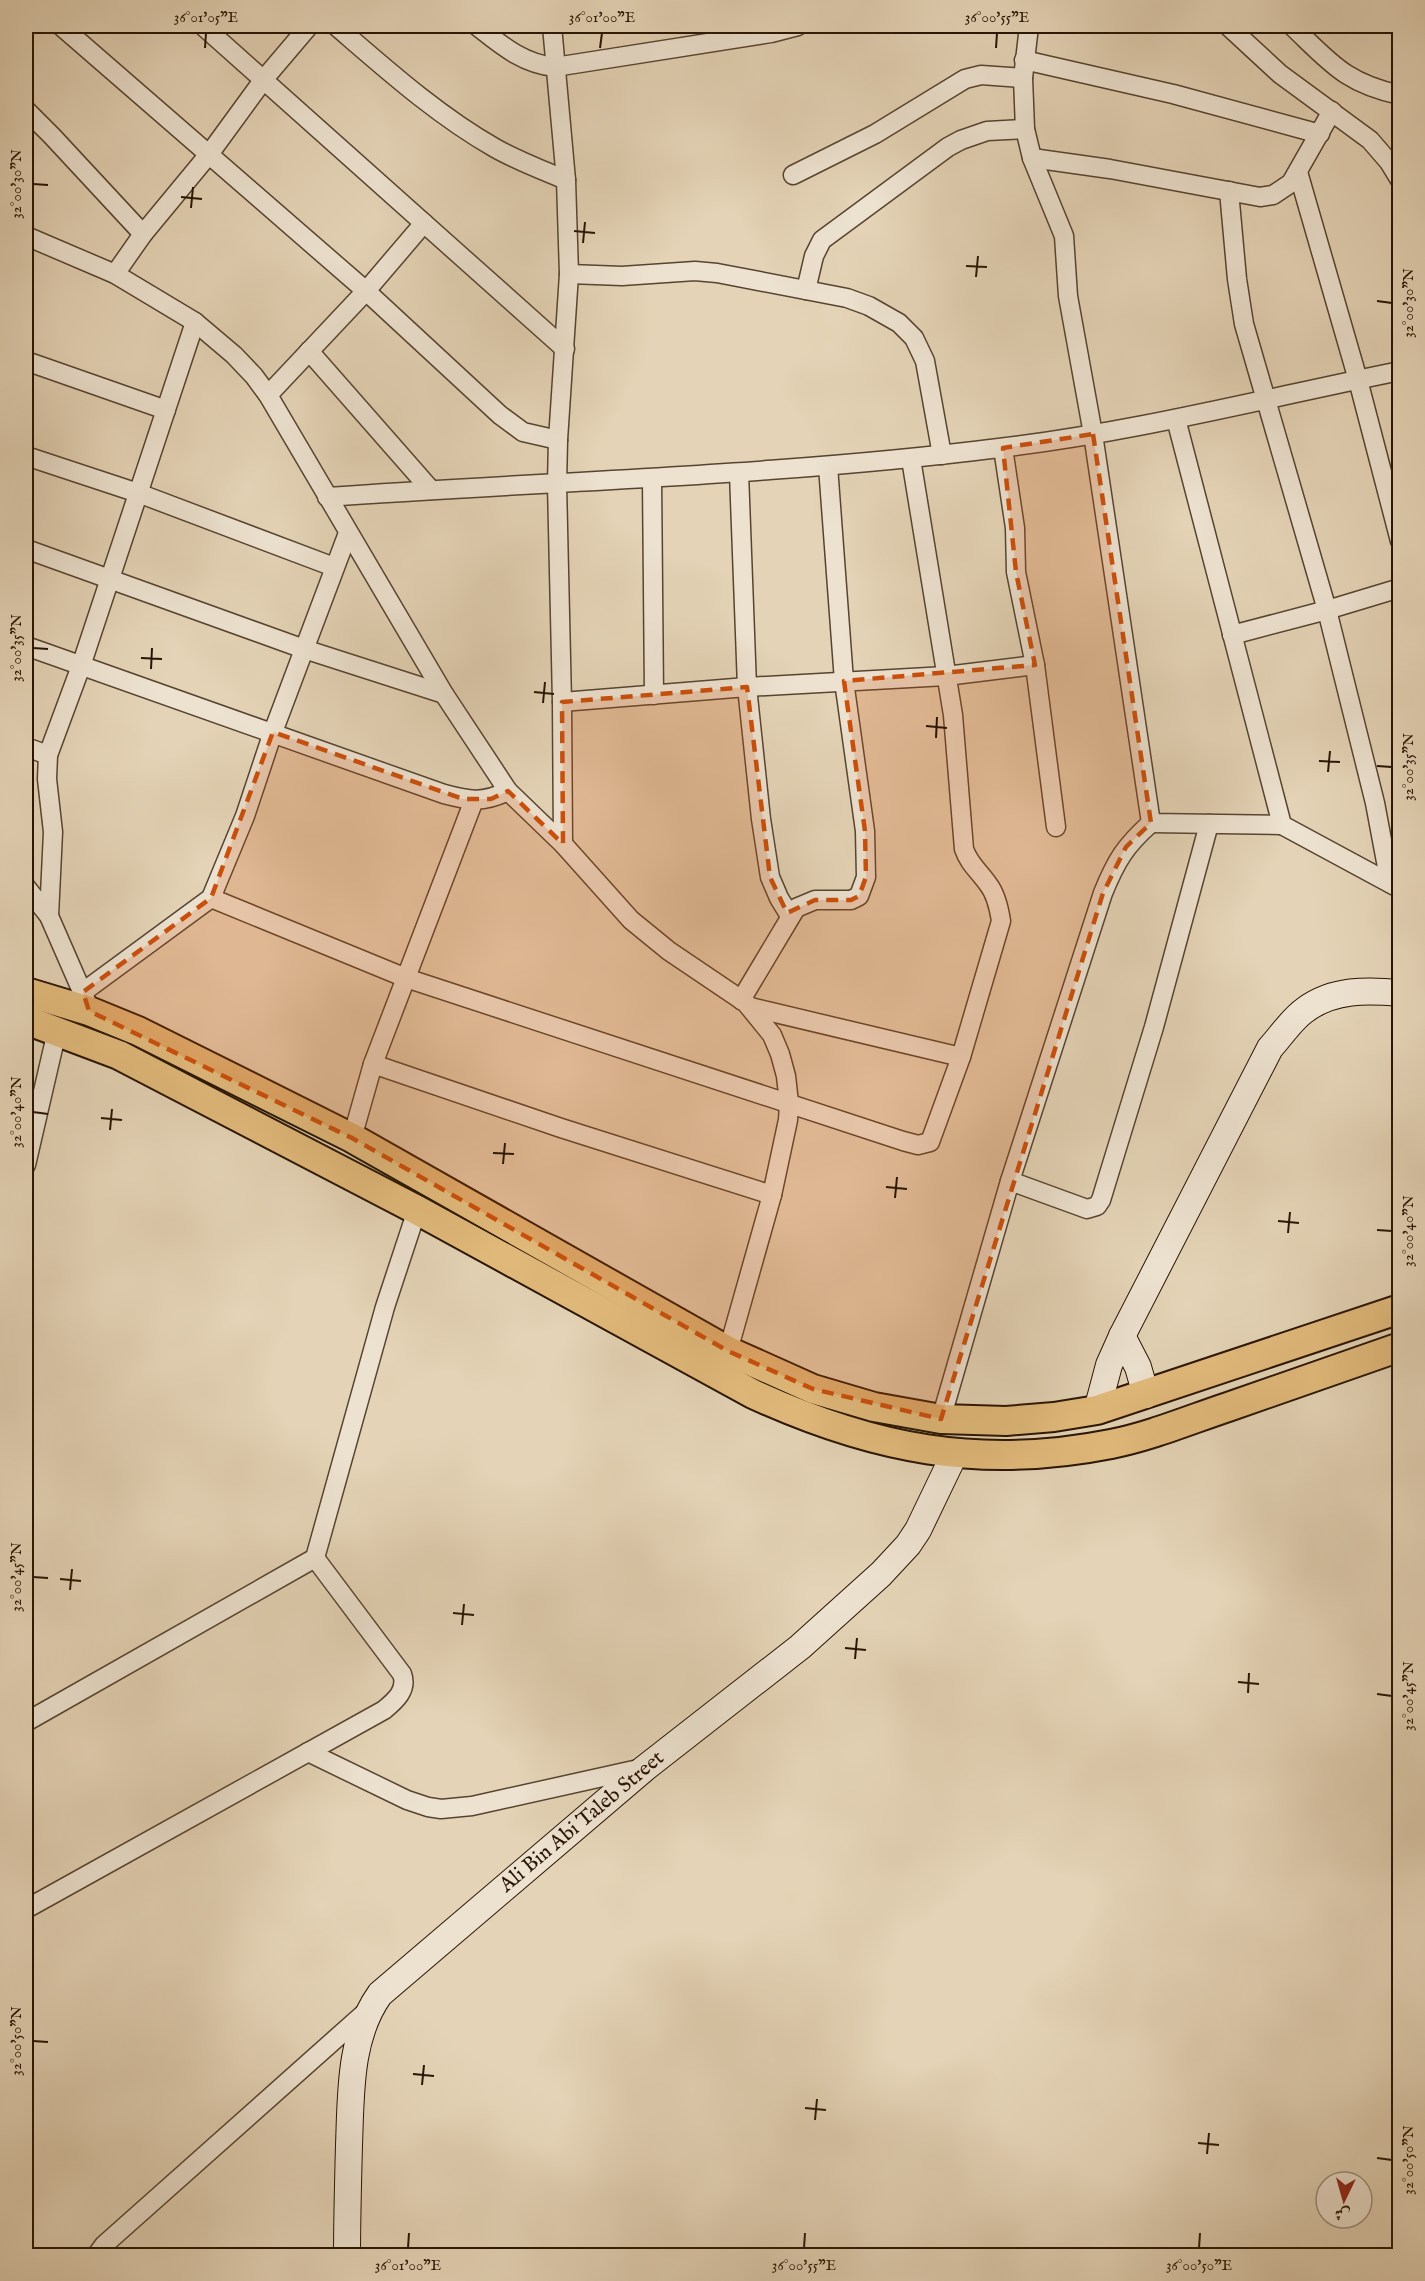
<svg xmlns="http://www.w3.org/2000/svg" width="1425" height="2281" viewBox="0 0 1425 2281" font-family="'IM FELL English',Amiri,serif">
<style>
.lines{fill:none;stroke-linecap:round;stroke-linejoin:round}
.street-casing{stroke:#574430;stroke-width:21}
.secondary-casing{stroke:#281403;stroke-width:28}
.primary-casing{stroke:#281403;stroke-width:32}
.street{stroke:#ede2d0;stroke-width:18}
.secondary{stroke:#ede2d0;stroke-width:26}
.primary{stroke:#e2ba7b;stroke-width:28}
.marked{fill:#cb4f0b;fill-opacity:0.2;stroke:#cb4f0b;stroke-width:4.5;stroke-dasharray:12 8;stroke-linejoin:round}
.ticks{fill:none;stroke:#281403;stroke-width:2}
.labels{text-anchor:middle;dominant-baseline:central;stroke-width:4.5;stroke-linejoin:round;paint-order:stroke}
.street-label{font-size:21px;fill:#281403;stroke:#ede2d0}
.neatline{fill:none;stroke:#281403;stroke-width:2}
.ticks-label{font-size:15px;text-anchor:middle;fill:#281403}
</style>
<rect width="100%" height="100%" fill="#e4d3b6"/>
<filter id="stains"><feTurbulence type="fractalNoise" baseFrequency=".00333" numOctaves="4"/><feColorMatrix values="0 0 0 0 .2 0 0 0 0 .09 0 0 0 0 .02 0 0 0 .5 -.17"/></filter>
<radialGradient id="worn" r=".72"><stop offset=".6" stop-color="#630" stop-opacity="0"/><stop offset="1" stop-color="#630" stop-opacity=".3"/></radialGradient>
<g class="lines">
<defs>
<g id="street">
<polyline points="61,26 366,291 500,415 523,432 558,440"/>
<polyline points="203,26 565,349"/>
<path d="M336,26c50,43 101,89 159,122 23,13 47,22 71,32"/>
<path d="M477,26c24,19 46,38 78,41l216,-34 27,-7"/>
<polyline points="552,26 566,180 569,274 558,440 557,484 562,702 563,844"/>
<polyline points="1029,26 1023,78 1025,129 1032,158 1064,236 1068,296 1093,434 1151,823 1282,825"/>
<polyline points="1228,26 1280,74 1370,140 1389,162 1400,180"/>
<path d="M1292,26c39,37 53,57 108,69"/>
<polyline points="1024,60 1173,94 1320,134"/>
<polyline points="26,110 52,136 143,234"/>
<polyline points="1032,158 1110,169 1260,197 1273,195 1291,183 1332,111"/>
<polyline points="1298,172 1358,380 1400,541"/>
<polyline points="793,175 875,134 965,79 981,75 1023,78"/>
<polyline points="1229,191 1237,279 1244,324 1327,610 1375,803 1390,883"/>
<polyline points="26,236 115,274 195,322 234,355 254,376 268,395 444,694 508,791 563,844 631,920 669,951 746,1003 772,1035 780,1054 786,1076 789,1103 788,1120 772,1195 728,1351"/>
<polyline points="115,274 143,234 210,153 264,79 309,26"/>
<polyline points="569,274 622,276 695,271 717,273 847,298 869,306 899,323 914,338 925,361 942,455"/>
<polyline points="806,290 814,256 822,240 948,147 961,140 987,131 1025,129"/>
<polyline points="309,351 431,490"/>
<polyline points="26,361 166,410"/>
<polyline points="268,395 366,291 424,223"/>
<polyline points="1176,419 1282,825 1395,886"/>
<polyline points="1003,448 1015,528 1016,572 1035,665 1056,827"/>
<polyline points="26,456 138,493 334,567"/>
<polyline points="739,473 747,687 761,819 770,877 779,898 790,916"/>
<polyline points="652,479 654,695"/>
<path d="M327,497c224,-16 449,-21 672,-49 136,-16 267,-50 401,-77"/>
<polyline points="26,549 304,649 444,694"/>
<polyline points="1232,635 1327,610 1400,588"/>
<path d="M26,646l418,148c26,7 39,9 64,-3"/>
<polyline points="562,702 747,687 946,676 1035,665"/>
<polyline points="26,747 48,755"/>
<polyline points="26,887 49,916 87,1003"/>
<path d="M211,898l195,80 497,163 15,4 12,-3 31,-85 40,-136c-2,-13 -5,-27 -13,-37 -9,-13 -19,-20 -24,-35l-11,-134 -42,-256"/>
<polyline points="49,916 53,832 47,779 48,755 81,666 195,322"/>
<polyline points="83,992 211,898 245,816 273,732 348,533"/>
<polyline points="741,1000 796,908 815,900 851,900 859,896 866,877 865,831 844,681 828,466"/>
<polyline points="750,1007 961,1057"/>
<polyline points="373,1064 474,800"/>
<polyline points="352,1138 373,1064 561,1128 772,1195"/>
<polyline points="26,1165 57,1031"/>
<polyline points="1010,1181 1087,1209 1097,1206 1101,1200 1154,1027 1209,824"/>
<path d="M941,1419l69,-238 93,-288c13,-32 22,-47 48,-70"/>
<polyline points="26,1722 315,1558 385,1307 417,1210"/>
<polyline points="308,1752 407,1800 428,1807 441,1809 472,1806 643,1768"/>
<path d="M26,1909l358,-199c11,-9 24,-20 18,-36l-87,-116"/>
<polyline points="96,2256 104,2245 368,2010"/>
</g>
<g id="secondary">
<polyline points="1122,1336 1138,1367 1146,1395"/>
<path d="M1097,1410l12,-45 13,-29 148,-288c11,-12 22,-29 35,-38 28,-21 62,-20 95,-17"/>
<path d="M347,2256c0,-37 1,-74 2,-111 2,-51 0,-108 31,-151l265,-226 155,-121 81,-73 27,-29 10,-15 37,-77"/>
</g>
<g id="primary">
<polyline points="26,992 89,1011 138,1031 352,1138 728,1351 813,1389 874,1407 941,1419 1006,1421 1054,1417 1097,1410 1400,1309"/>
<path d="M26,1020l93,35 298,155 336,184c120,55 227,76 358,50 40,-8 78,-24 117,-37 57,-20 114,-40 172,-60"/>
</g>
</defs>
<!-- street casing -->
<use href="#street" class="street-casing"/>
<!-- secondary casing -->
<use href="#secondary" class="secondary-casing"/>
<!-- primary casing -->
<use href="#primary" class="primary-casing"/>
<!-- street -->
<use href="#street" class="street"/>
<!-- secondary -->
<use href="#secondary" class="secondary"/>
<!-- primary -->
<use href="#primary" class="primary"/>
</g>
<!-- marked area -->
<path class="marked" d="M1093,434l58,389 -25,24 -23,46 -162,526 -128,-30 -85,-38 -376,-213 -263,-127 -6,-19 128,-94 62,-166 190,67h28l17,-8 55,53 -1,-142 185,-15 23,190 17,36 28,-13h36l8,-4 7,-19 -1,-46 -21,-150 191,-16 -19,-93 -13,-124z"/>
<!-- ticks -->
<path class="ticks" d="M205,48l1,-15M600,48l2,-15M996,48l1,-15M33,184l15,1M181,197l21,2M191,208l2,-21M574,231l21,2M583,243l2,-21M966,266l21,1M976,277l2,-21M1377,301l15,2M33,648l15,1M141,658l21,1M151,669l1,-21M534,692l20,2M543,703l2,-21M926,726l21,2M936,738l1,-21M1319,761l21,1M1377,766l15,1M1328,772l2,-21M33,1112l15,2M101,1118l21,2M110,1130l2,-21M493,1153l21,1M503,1164l2,-21M886,1187l21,2M895,1198l2,-21M1278,1221l21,2M1377,1230l15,1M1288,1233l2,-21M33,1577l15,1M60,1579l21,2M70,1590l2,-21M453,1613l21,2M462,1625l2,-21M845,1648l21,2M855,1659l2,-21M1238,1682l21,2M1248,1693l1,-20M1377,1694l15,2M33,2041l15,1M413,2074l21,2M422,2085l2,-20M805,2108l21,2M815,2120l2,-21M1198,2143l21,2M1207,2154l2,-21M1377,2158l15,2M408,2248l1,-15M804,2248l1,-15M1199,2248l1,-15"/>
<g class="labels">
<!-- street labels -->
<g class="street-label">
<text transform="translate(582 1822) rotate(-40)">Ali Bin Abi Taleb Street</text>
</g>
</g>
<!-- margin -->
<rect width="1425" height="2281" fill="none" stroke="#e4d3b6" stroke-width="66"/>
<!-- north arrow -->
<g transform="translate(1344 2200) rotate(185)"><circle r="28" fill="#ede2d0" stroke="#9e907e" stroke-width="1.5"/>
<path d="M0-4.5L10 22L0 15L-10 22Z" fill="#8f2418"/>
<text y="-9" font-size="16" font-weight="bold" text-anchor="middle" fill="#281403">ش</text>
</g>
<rect x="33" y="33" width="1359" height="2215" class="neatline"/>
<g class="ticks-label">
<text x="206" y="22">36°01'05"E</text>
<text x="602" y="22">36°01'00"E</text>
<text x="997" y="22">36°00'55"E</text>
<text transform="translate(16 184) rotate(-90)" y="5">32°00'30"N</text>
<text transform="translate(1408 303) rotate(-90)" y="5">32°00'30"N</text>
<text transform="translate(16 648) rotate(-90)" y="5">32°00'35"N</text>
<text transform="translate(1408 767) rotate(-90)" y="5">32°00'35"N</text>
<text transform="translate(16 1112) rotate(-90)" y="5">32°00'40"N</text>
<text transform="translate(1408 1231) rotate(-90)" y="5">32°00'40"N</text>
<text transform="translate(16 1577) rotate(-90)" y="5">32°00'45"N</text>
<text transform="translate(1408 1696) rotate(-90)" y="5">32°00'45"N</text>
<text transform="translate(16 2041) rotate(-90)" y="5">32°00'50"N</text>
<text transform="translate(1408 2160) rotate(-90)" y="5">32°00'50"N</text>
<text x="408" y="2270">36°01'00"E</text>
<text x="804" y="2270">36°00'55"E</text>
<text x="1199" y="2270">36°00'50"E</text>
</g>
<rect width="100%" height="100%" filter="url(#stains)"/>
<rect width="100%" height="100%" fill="url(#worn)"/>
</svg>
